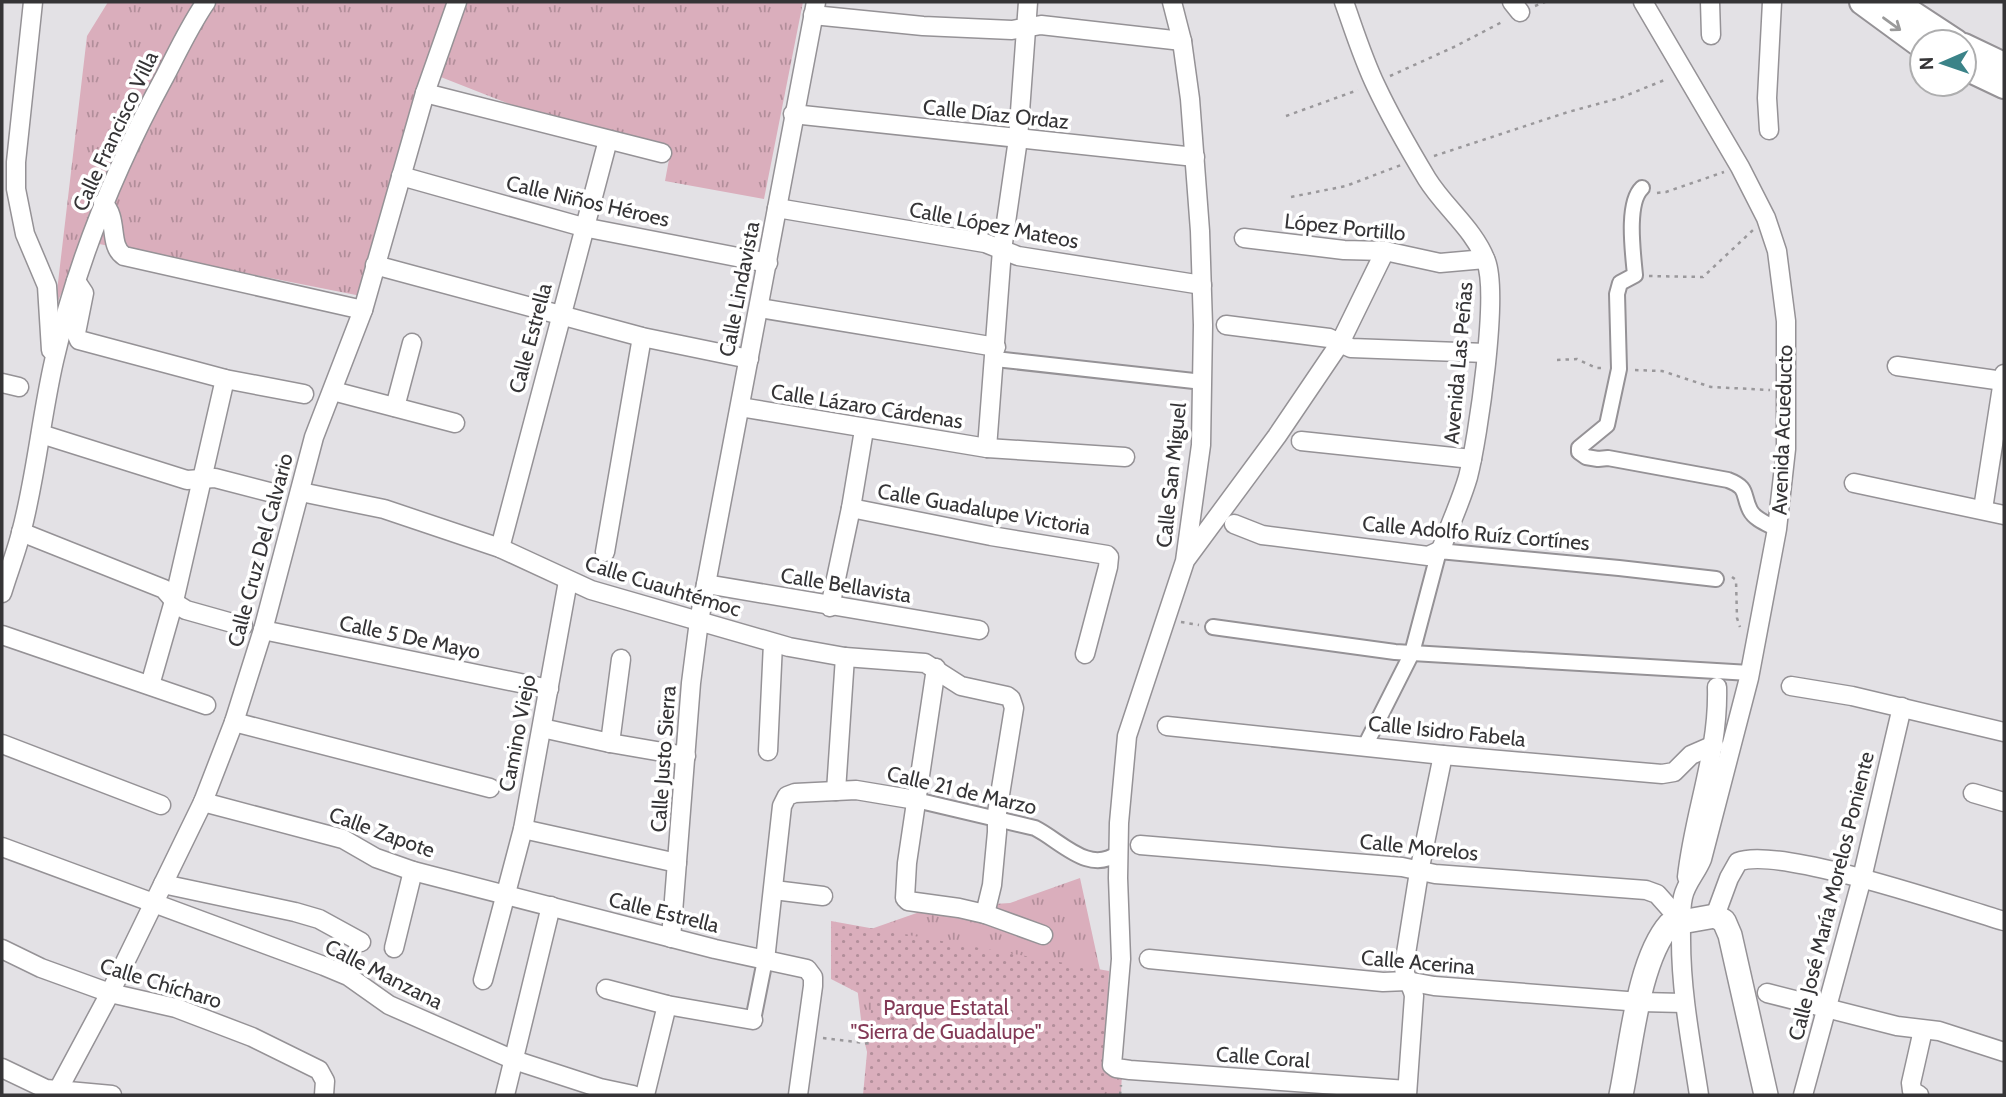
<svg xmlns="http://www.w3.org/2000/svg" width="2006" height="1097" viewBox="0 0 2006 1097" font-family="Cabin,sans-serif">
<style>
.grass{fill:url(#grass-tufts)}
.park{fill:url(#park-dots)}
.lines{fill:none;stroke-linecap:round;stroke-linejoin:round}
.pedestrian-casing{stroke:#959296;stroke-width:18}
.minor-casing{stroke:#959296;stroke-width:21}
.tertiary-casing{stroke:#959296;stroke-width:26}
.secondary-casing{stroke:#959296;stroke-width:28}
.path{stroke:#9a989b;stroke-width:2.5;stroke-dasharray:3.5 5;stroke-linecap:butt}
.pedestrian{stroke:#fff;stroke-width:14}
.minor{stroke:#fff;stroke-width:18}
.tertiary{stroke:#fff;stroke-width:23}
.secondary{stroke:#fff;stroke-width:24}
.oneway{stroke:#9a9a9a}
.labels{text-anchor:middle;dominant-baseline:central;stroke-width:7;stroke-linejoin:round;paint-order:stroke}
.street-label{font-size:21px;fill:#353436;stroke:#fff}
.park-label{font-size:21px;fill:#843a57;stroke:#fff}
</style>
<defs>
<pattern id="grass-tufts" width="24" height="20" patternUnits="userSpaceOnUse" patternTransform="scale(1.75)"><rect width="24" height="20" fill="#daaebc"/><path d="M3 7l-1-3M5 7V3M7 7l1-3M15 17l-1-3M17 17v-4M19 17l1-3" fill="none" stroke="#b28e9a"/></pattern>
<pattern id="park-dots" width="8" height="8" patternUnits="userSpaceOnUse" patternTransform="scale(1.75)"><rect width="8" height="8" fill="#daaebc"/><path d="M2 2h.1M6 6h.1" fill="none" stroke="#b28e9a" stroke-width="1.8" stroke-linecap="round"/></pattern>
</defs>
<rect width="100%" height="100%" fill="#e3e1e5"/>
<!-- grass -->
<g class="grass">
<polygon points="108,2 803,2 764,199 665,181 670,154 530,112 428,72 361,296 84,241 55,308 87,36"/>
<polygon points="1080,878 1122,1071 1121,1095 878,1095 863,1036 851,936 931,908 1010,903"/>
</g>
<!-- park -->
<polygon class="park" points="831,921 1109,971 1104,1095 863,1095 872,1000 831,979"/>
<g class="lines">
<defs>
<g id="pedestrian">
<path d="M1642,188c-16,15 -9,65 -7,87l-15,8 -3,11 2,75 -12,56 -28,23v4l7,5 12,2 10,-1 120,22c21,8 14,14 22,30 5,10 18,14 27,19"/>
<polyline points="995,359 1203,382"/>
<polyline points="1213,627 1395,652 1750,673"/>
<polyline points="1365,746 1412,653 1439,551 1619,568 1716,579"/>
<path d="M916,800l119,28c26,13 54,47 83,25"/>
<polyline points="753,1020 765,960"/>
</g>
<g id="minor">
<polyline points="33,2 16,162 16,189 25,234 47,286 51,350"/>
<polyline points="1172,2 1182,41 1190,99 1200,231 1203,325 1201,445 1185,561 1127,736 1119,823 1118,878 1121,959 1112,1065 1116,1068 1130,1070 1407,1090"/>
<polyline points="1512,2 1520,12"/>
<path d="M1643,2l97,165 26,51 11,33 9,70v128l-9,80 -28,149 -47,181c-5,13 -16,24 -19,38 -3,13 -2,29 -2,43 0,52 10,103 18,155"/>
<polyline points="1710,2 1711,35"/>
<polyline points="813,15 923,26 1012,30 1041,25 1182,41"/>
<polyline points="425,93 662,153"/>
<polyline points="793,114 1195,157"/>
<polyline points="1769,130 1767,98 1772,2"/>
<polyline points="401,176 583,227 768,263"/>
<path d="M103,203c16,15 5,43 21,53l239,54"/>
<polyline points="777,208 985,243 1018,256 1202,285"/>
<polyline points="1244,238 1344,250 1385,251 1440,263 1485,259"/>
<polyline points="375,265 642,337 749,359"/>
<polyline points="76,281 84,293 76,333 79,340 225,379 304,394"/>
<polyline points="759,308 996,347"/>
<polyline points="1226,325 1329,338 1351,348 1486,353"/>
<polyline points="1897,366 2003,381"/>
<polyline points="2,383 19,387"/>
<polyline points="333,391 455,423"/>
<polyline points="395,407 412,343"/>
<polyline points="740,407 987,448 1125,457"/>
<polyline points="41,434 187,480 215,478 273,493"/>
<polyline points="1301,441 1472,459"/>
<polyline points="987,448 1002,250 1018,139 1028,2"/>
<polyline points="1854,483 2004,515"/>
<polyline points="301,492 384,509 500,548 591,590 789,647 845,657 925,663 961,686 1007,696 1011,699 1014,708 997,813 997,832 992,885 985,914"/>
<polyline points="851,508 991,536 1107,555 1109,557 1108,567 1085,654"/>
<polyline points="1983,509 2004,374"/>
<path d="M1234,524l28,11 166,21 11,-5 3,-4c8,-23 19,-46 26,-70 10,-39 31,-182 18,-216 -12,-32 -41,-53 -59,-82 -18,-30 -36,-61 -51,-93 -13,-27 -22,-56 -32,-84"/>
<polyline points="21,532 164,589 178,605 186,610 243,626"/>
<polyline points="500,548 608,140"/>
<polyline points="605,552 642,337"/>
<polyline points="1187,558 1277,436 1340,343 1385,251"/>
<polyline points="706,584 979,630"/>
<path d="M2,593c6,-20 14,-40 19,-60 15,-56 20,-115 33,-172 23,-101 62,-195 111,-285 13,-25 25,-51 41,-74"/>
<polyline points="830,607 851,508 864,430"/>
<polyline points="263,630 549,689"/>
<polyline points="2,635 206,705"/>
<polyline points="936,668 907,863 905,898 908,901 959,908 985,914 1043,935"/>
<polyline points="150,685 174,601 225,379"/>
<polyline points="1791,686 1852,696 2004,732"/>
<polyline points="234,722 490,788"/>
<polyline points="1167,726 1443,755 1662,774 1674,772 1691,755 1714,745"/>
<polyline points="542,728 610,743 686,756"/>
<polyline points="610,743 621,659"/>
<polyline points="2,744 161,805"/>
<polyline points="768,751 773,643"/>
<polyline points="836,791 845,657"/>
<polyline points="1973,793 2004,802"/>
<polyline points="203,802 343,839 376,858 413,871 715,949 807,969 813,977 813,986 798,1095"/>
<polyline points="523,829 677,863"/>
<polyline points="1140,845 1402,867 1435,874 1646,890 1657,894 1681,921"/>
<polyline points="2,847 324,966 348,976 389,1005 514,1060 600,1088 633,1095"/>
<path d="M1687,877c7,-65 32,-124 30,-190"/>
<polyline points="163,884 295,912 319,919 361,942"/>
<polyline points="774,890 823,896"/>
<path d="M1715,916l14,-38 9,-16c39,-17 218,45 266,59"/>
<polyline points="671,938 691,683 699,621 816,2"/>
<polyline points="394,948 413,871"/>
<polyline points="2,949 41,968 110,993 176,1008 252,1037 319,1070 325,1081 324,1095"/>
<polyline points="1149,959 1383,982 1407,981 1434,986 1640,1002 1684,1003"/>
<polyline points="765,960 782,806 787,796 795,793 856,790 916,800"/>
<polyline points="483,980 523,829 568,581"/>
<polyline points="606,989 667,1005 753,1020"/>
<polyline points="1767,993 1897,1026 1939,1031 2004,1052"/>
<polyline points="2,1068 46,1089 112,1095"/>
<polyline points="58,1090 110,993 203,802 234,722 263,630 314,437 363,310 425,93 457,2"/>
<polyline points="505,1095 551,906"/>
<polyline points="645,1095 667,1005"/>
<path d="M1407,1095l7,-99c-2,-12 -10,-17 -10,-30l15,-94 24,-117"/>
<polyline points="1803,1095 1862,878 1902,707"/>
<polyline points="1919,1095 1912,1091 1911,1083 1923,1030"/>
</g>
<path id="tertiary" d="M1621,1095c10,-47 17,-135 49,-171l45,-8 9,5 6,14 36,160"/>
<g id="secondary">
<polyline points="1862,2 1922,46"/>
<polyline points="1895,2 1956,42"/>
<polyline points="1964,46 2004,65"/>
<polyline points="1964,67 2004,86"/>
</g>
</defs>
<!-- pedestrian casing -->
<use href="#pedestrian" class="pedestrian-casing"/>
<!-- minor casing -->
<use href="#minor" class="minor-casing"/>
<!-- tertiary casing -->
<use href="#tertiary" class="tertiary-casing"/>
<!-- secondary casing -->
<use href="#secondary" class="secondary-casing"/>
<!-- path -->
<g class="path">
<polyline points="1535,6 1545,2"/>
<polyline points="1390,76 1454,47 1504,21"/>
<polyline points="1286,116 1358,90"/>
<polyline points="1434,156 1568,112 1620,98 1667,79"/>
<polyline points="1657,193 1666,192 1724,172"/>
<polyline points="1291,197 1346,186 1401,165"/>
<polyline points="1649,276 1703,277 1753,230"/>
<polyline points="1557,360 1577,359 1596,368 1604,368"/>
<polyline points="1635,370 1662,371 1711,387 1770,390"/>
<polyline points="1732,577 1736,580 1737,618 1740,627"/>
<polyline points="1181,622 1199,625"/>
<polyline points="823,1038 873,1044"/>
<polyline points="1120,1095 1121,1085"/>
</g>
<!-- pedestrian -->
<use href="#pedestrian" class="pedestrian"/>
<!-- minor -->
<use href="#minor" class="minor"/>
<!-- tertiary -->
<use href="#tertiary" class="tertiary"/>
<!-- secondary -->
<use href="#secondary" class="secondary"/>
</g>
<!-- one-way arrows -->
<defs><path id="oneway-shaft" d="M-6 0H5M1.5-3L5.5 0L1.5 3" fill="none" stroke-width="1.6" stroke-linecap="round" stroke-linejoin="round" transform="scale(1.75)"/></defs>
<use class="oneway" href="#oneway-shaft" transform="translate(1892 24) rotate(36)"/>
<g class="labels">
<!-- street labels -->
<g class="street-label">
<text transform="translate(996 114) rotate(6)">Calle Díaz Ordaz</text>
<text transform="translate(115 131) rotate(-65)">Calle Francisco Villa</text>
<text transform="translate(588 201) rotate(13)">Calle Niños Héroes</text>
<text transform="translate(994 225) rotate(11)">Calle López Mateos</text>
<text transform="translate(1345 227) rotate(6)">López Portillo</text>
<text transform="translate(739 289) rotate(-79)">Calle Lindavista</text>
<text transform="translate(530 338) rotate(-75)">Calle Estrella</text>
<text transform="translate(1458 363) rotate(-85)">Avenida Las Peñas</text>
<text transform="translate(867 406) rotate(9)">Calle Lázaro Cárdenas</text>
<text transform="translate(1782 430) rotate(-88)">Avenida Acueducto</text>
<text transform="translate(1171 475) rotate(-84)">Calle San Miguel</text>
<text transform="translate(984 509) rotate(10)">Calle Guadalupe Victoria</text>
<text transform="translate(1476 533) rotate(5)">Calle Adolfo Ruíz Cortínes</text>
<text transform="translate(260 550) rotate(-75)">Calle Cruz Del Calvario</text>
<text transform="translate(846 585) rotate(9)">Calle Bellavista</text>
<text transform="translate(663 586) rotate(17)">Calle Cuauhtémoc</text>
<text transform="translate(410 637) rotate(12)">Calle 5 De Mayo</text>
<text transform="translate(1447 731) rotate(6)">Calle Isidro Fabela</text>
<text transform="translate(517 733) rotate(-79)">Camino Viejo</text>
<text transform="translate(663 759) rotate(-86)">Calle Justo Sierra</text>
<text transform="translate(962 790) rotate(13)">Calle 21 de Marzo</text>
<text transform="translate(382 832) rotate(20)">Calle Zapote</text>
<text transform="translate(1419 847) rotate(6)">Calle Morelos</text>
<text transform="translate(1831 896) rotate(-76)">Calle José María Morelos Poniente</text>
<text transform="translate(664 912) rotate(14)">Calle Estrella</text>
<text transform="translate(1418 962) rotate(5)">Calle Acerina</text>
<text transform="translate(384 974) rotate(27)">Calle Manzana</text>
<text transform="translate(161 983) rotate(17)">Calle Chícharo</text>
<text transform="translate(1263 1057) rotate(4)">Calle Coral</text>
</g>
<!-- park labels -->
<g class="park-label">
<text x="946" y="1007">Parque Estatal<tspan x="946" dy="24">"Sierra de Guadalupe"</tspan></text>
</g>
</g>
<!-- border -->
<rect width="2006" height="1097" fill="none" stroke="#353436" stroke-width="7"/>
<!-- north arrow -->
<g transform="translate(1943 63) rotate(268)"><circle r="33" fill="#ffffff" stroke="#aeaeaf" stroke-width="2"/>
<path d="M0-5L12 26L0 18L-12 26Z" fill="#3b8388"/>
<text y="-10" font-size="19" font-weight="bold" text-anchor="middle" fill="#353436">N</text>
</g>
</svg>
